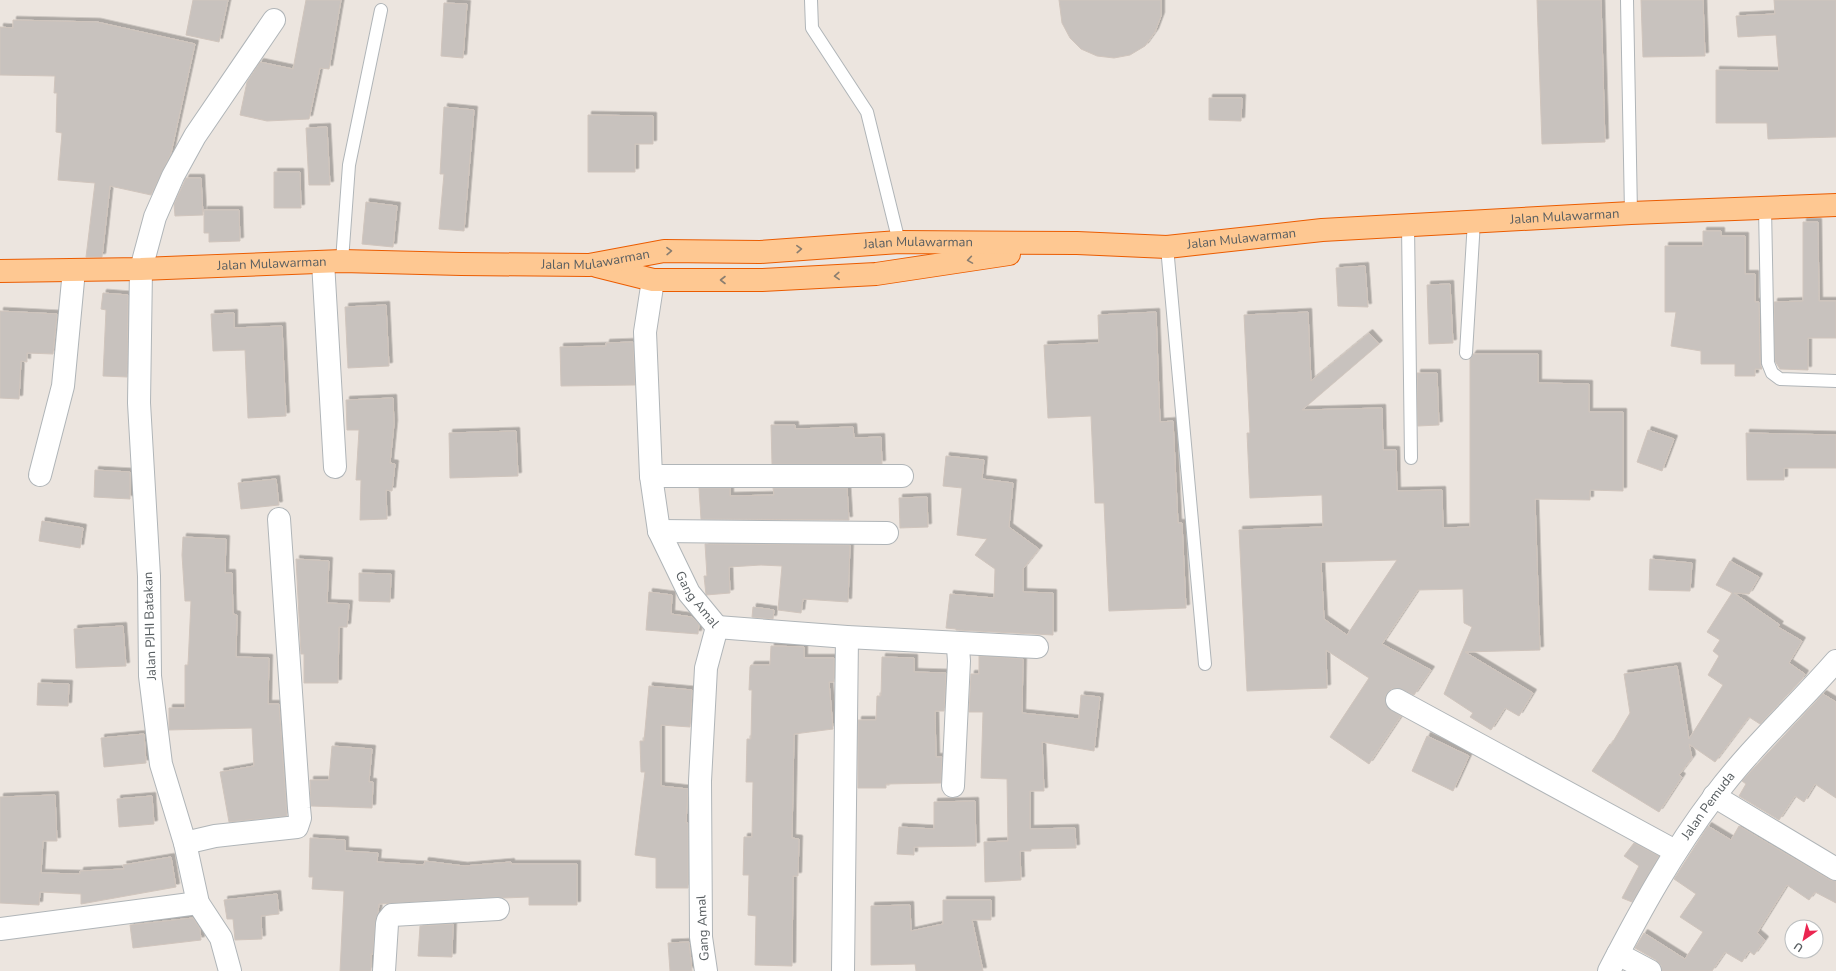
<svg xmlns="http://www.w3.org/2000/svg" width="1836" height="971" viewBox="0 0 1836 971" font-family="'Nunito Sans',sans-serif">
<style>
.building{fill:#c8c2be;stroke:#d0c5bd;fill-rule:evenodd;filter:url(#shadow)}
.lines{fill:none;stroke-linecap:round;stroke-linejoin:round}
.service-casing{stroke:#b0b5b8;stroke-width:14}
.minor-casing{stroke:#b0b5b8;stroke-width:24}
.trunk-casing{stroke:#eb5c00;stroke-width:24}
.service{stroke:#fff;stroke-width:12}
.minor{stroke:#fff;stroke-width:22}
.trunk{stroke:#fec892;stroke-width:22}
.oneway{stroke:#8a7e70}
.labels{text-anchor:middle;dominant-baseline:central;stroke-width:4;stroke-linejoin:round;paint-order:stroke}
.street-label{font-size:13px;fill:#585e61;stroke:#fff}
</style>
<defs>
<filter id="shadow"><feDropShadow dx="3.5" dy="-3.5" stdDeviation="0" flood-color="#0004"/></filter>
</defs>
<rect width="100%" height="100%" fill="#ece5df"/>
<!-- building -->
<g class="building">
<polygon points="193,0 228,0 219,42 186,35"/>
<polygon points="306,0 341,0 329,69 320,68 309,119 267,121 240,115 247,82 260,62 293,69"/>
<polygon points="1059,0 1161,0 1161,16 1155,32 1145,46 1130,55 1114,58 1097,56 1081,49 1070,38 1062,23"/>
<polygon points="1537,0 1601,0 1605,142 1542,144"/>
<polygon points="1641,0 1703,0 1705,56 1643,57"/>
<polygon points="1774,0 1836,0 1836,137 1768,139 1767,123 1716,123 1716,70 1779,71 1776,35 1738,37 1736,16 1775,14"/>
<polygon points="444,3 467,4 463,58 441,56"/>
<polygon points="13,20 97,22 195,44 171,153 151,195 110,186 102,257 86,257 95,183 58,180 62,133 56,132 57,93 54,93 55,76 0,75 0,27 13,28"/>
<polygon points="1209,98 1242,98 1241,121 1209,120"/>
<polygon points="444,107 474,110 464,231 439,229 444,174 440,174"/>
<polygon points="588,115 653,116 653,144 635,144 635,172 588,172"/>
<polygon points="327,127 330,185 309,185 306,128"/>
<polygon points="274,172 300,172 301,208 274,208"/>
<polygon points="186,178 201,178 203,215 175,216 174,204"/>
<polygon points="366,202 397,206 393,247 362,244"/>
<polygon points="204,210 239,210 240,241 209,242 209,233 204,233"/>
<polygon points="1803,222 1818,222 1819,301 1836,301 1836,338 1808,338 1808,370 1780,369 1775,361 1774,302 1803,301"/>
<polygon points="1703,231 1721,231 1721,236 1745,236 1745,274 1755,274 1755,302 1759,302 1760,363 1762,369 1755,369 1755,376 1735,376 1735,364 1701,364 1701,351 1671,346 1676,312 1665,312 1665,246 1703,246"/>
<polygon points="1365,266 1368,307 1338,306 1336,268"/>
<polygon points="1450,284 1453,343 1429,344 1427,285"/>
<polygon points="103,293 128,295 127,377 103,376 106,310 101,309"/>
<polygon points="386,305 389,366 348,368 345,307"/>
<polygon points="0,311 57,314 53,354 27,353 27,362 21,361 19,399 0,398"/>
<polygon points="1156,312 1160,422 1173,421 1178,523 1182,523 1186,608 1109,611 1104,503 1095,503 1091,416 1048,418 1044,345 1099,343 1098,315"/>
<path d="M1308,312l3,69 58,-48 10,11 -77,66 80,-2 1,42h13l1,41 45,-1 1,38 27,-1v-168l3,-5h65v29l51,1v28h34v79l-33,-1v10l-55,-1 5,151 -75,2 68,41 -14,23 -14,-8 -14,22 -21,-13 3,-4 -29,-19 28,-67 -8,-4 -1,-34 -45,1 -36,54 49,26 -17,25 -17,-7 -6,1 -5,5 -1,6 2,7 14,9 -32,48 -39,-27 39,-59 -43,-28 1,38 -80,3 -8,-161 84,-3 -1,-32 -72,3 -3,-65h3l-6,-118zM1397,560l-50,75 -23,-16 -3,-57z"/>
<polygon points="234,313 234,328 282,326 286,416 248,418 245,350 213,351 211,314"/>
<polygon points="633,342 635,385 561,386 560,347 606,346 606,343"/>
<polygon points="1417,373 1437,373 1439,425 1418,426"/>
<polygon points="393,398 394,424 390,463 395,464 392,491 386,490 387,519 360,520 361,480 356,480 359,430 347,430 346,400"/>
<polygon points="771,425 795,425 795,429 853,427 854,438 881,437 882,464 772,464"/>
<polygon points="1648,430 1674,439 1662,471 1637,462"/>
<polygon points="516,431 518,476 450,478 449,433"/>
<polygon points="1746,433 1836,435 1836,468 1784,468 1784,480 1747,480"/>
<polygon points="946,456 984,460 982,479 1013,483 1009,527 1039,549 1023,569 1023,592 1053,593 1053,635 956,630 956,629 946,628 950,594 994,598 995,569 975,555 987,539 957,535 962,488 943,486"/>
<polygon points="95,470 130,472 130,499 94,497"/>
<polygon points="276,479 279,505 241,509 238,483"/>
<polygon points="699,488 730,488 730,496 774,495 773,488 847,488 849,520 701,519"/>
<polygon points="927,497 928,527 900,528 899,498"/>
<polygon points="42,521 83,528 80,548 39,541"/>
<polygon points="183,537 226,539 225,573 232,573 233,614 237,615 236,657 269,658 268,704 279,704 287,816 229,822 220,772 254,766 252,728 169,730 169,708 185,708 185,665 188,665 191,601 185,601 182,555"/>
<polygon points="705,544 850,545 848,602 803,599 801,613 778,610 782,566 761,565 729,567 730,593 706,595 704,576 707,576"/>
<polygon points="296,559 329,561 327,603 349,604 347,627 339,627 338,683 304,683 304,654 301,654"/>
<polygon points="1650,559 1692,563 1690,591 1649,590"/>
<polygon points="1730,561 1759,577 1749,594 1734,593 1780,625 1778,627 1802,641 1789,663 1805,674 1802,679 1760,724 1749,717 1715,762 1689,744 1692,758 1679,775 1682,777 1659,812 1592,771 1610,744 1611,745 1630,713 1624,674 1677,666 1689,739 1723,685 1708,675 1719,656 1713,651 1720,640 1707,632 1732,593 1716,585"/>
<polygon points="359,573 391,574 390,602 359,601"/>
<polygon points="649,592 672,595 671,614 692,617 699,624 698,634 646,630"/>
<polygon points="753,607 774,610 773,619 752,617"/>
<polygon points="123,626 126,666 76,668 74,629"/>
<polygon points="771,646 804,647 804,658 834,658 834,682 829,682 833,729 794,734 792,838 799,839 798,876 793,876 792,966 755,965 756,916 748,915 749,875 743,875 744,837 752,837 753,782 746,782 747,739 751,739 752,690 749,690 750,667 751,665 770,665"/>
<polygon points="979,656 1023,659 1022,713 1079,719 1081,695 1100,697 1094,751 1042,742 1044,791 1030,791 1030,829 1075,828 1076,848 1031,849 1031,851 1020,851 1021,880 985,882 984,842 1008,841 1007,779 981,778 983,712 969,712 971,674 979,674"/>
<polygon points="882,657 914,658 914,672 946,673 944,711 935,711 936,757 942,757 941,783 886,784 886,788 858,788 858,720 876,720 877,696 881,696"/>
<polygon points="38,683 69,684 68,706 37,705"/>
<polygon points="649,686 692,690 690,727 661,725 661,786 688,789 686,823 688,823 688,888 656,888 656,858 635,855 645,772 641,772 640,741 644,741"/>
<polygon points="1823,694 1836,702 1836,798 1815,784 1804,802 1795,796 1779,820 1739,796 1746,784 1742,781"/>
<polygon points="144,734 146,763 104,767 101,738"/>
<polygon points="1427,736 1469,756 1453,791 1412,771"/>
<polygon points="332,746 372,749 369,782 373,782 372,808 311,806 310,780 329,780"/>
<polygon points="55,795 57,841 43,841 41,873 80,874 80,871 124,869 123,865 171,857 176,887 81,904 81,894 40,892 39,905 0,903 0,797"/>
<polygon points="152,796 154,824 119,827 117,799"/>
<polygon points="975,801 976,846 914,847 914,855 897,854 899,827 934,829 934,802"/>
<polygon points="1708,826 1731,840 1739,826 1830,880 1836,881 1836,903 1815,892 1809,900 1787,885 1757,933 1765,940 1754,955 1749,951 1742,962 1725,952 1712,971 1662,971 1661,965 1656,960 1635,948 1644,933 1685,959 1703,932 1680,917 1696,894 1674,879"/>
<polygon points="310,838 345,840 345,851 378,853 377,862 424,865 425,861 464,866 511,862 511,864 577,864 577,905 529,905 529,897 504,898 497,897 379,904 378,912 375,923 373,954 371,954 371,971 340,971 344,891 312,889 313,877 309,877"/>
<polygon points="1634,843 1659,856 1632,902 1622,898 1639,866 1624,856"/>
<polygon points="277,894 279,914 261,916 262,939 235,940 233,919 227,919 224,900"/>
<polygon points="943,900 991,900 991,920 972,920 983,971 916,971 915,964 871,965 871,906 910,905 911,931 943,924"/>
<polygon points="193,918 200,929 201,940 133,948 130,925"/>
<polygon points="453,924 452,957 418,956 420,926"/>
<polygon points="689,942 692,971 670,971 668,943"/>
</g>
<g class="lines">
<defs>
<g id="service">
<polyline points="811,0 812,28 867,112 899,242"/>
<polyline points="1627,0 1631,213"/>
<polyline points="1765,208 1768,363 1772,373 1780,379 1836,381"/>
<polyline points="1408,225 1411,458"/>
<polyline points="1167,247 1205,664"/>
<polyline points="342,261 349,165 381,10"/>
<polyline points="1466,353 1474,221"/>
</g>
<g id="minor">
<polyline points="323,262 335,467"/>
<path id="s1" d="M653,280l-8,52 6,144 8,55 30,62 28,34"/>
<polyline points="40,475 63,386 74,270"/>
<polyline points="651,476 902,476"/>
<polyline points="659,531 887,533"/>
<polyline points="717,627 847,637 1037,647"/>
<polyline points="1397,700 1675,851"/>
<polyline points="953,786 959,661 958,648 955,643"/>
<polyline points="1714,796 1836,869"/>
<polyline points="185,843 215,836 297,827 300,818 299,808 279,519"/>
<polyline points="0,929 198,903"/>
<polyline points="1618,954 1650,971"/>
<polyline points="230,971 221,938 198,903 185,843 161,764 150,676 149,576 139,403 141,269 155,217 173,176 195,136 274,20"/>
<polyline points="384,971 387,924 388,920 392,915 498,909"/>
<polyline points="706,971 701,937 700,781 706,668 717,627"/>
<polyline points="843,971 847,637"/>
<path id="s2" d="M1609,971c31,-60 64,-120 105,-174 36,-49 82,-90 122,-136"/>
</g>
<g id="trunk">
<polyline points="597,266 653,280 762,280 876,274 1009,254"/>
<path id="s3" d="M0,271l141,-2 201,-8 119,3 128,1 75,-14 96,1 139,-10 178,1 90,4 155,-17 309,-17 205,-8"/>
</g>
</defs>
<!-- service casing -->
<use href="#service" class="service-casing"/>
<!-- minor casing -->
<use href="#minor" class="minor-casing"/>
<!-- trunk casing -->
<use href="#trunk" class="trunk-casing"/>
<!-- service -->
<use href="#service" class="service"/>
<!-- minor -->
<use href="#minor" class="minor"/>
<!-- trunk -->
<use href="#trunk" class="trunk"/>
</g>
<!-- one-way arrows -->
<defs><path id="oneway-chevron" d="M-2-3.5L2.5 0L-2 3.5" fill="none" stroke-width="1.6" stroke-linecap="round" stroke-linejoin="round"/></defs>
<g class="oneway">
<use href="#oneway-chevron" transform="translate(799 249) rotate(-3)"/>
<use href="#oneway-chevron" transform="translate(669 251) rotate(-1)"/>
<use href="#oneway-chevron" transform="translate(970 260) rotate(171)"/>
<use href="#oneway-chevron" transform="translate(837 276) rotate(177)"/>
<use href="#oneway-chevron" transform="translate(723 280) rotate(-180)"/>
</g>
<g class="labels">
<!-- street labels -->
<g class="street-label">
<text stroke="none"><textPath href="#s3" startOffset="1568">Jalan Mulawarman</textPath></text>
<text stroke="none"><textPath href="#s3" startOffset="1244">Jalan Mulawarman</textPath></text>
<text stroke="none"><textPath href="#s3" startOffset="920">Jalan Mulawarman</textPath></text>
<text stroke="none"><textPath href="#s3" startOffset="596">Jalan Mulawarman</textPath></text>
<text stroke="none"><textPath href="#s3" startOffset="272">Jalan Mulawarman</textPath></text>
<text stroke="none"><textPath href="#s1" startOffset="331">Gang Amal</textPath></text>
<text transform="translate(150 626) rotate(-92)">Jalan PJHI Batakan</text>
<text stroke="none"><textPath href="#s2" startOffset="193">Jalan Pemuda</textPath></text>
<text transform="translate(703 928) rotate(-93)">Gang Amal</text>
</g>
</g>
<!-- north arrow -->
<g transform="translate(1804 939) rotate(214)"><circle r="19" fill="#ffffff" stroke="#bcbfc0"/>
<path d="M0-3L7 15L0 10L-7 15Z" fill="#eb2550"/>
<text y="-6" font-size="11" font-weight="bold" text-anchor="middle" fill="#585e61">U</text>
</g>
</svg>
